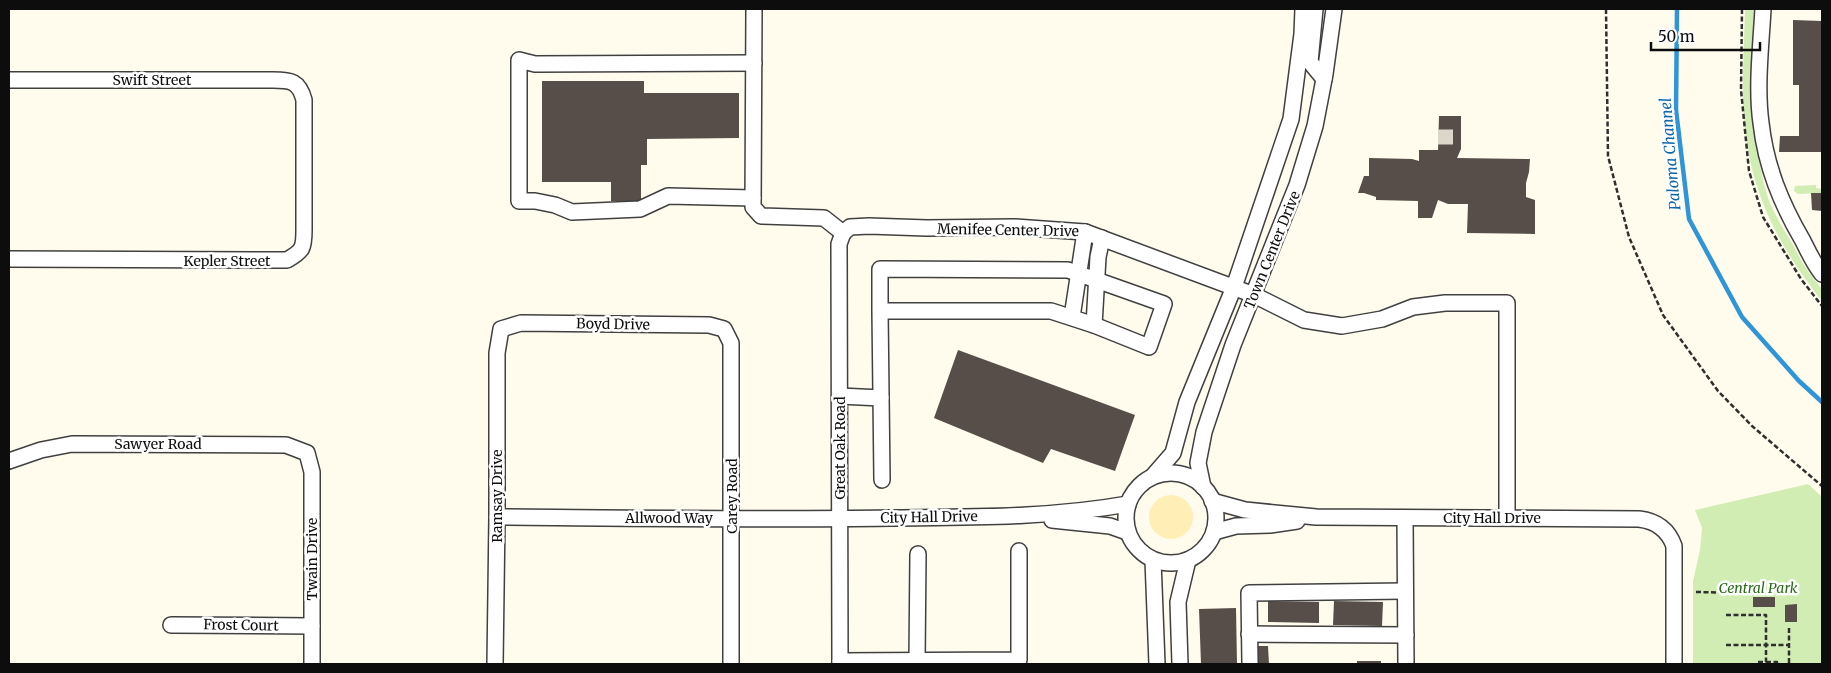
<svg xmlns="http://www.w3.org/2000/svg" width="1831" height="673" viewBox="0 0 1831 673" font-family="Merriweather,serif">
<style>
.green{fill:#d2edb3}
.sand{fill:#ffeeb5}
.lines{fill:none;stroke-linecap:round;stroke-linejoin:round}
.stream{stroke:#2e95d8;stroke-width:4.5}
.building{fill:#574e49}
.minor-tunnel{stroke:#dbd7cb;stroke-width:15;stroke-dasharray:15 8;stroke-linecap:butt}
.minor-casing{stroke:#404040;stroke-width:18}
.path{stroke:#2f2f2f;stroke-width:2.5;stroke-dasharray:5 2.5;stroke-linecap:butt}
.minor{stroke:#fff;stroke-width:15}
.labels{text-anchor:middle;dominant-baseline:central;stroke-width:5;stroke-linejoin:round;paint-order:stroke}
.street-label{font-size:14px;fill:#0d0d0d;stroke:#fff}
.park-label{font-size:14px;font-style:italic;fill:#2a6a18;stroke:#fff}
.water-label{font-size:15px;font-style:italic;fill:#0c66a9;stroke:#fff}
</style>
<rect width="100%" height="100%" fill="#fffbed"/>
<!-- green -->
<g class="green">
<path d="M1745,9h9c0,62 -5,128 14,189 6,16 16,32 25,47 8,16 17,31 29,44v12c-33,-41 -61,-88 -72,-141 -11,-47 -6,-103 -5,-151z"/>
<polygon points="1816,185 1816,188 1822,189 1822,193 1798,194 1794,191 1795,186"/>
<polygon points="1808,484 1822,497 1822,664 1693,664 1693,581 1700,550 1702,528 1695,510"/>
</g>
<!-- sand -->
<circle class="sand" cx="1171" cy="517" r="22"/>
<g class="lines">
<!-- stream -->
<polyline class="stream" points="1677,9 1676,110 1689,219 1742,317 1799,381 1822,402"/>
</g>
<!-- building -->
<g class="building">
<polygon points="1793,20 1822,21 1822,152 1779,152 1780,136 1799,136 1799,85 1793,85"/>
<polygon points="542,81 644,81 644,93 739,93 739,138 647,139 647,165 641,165 641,201 611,201 611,182 542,182"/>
<polygon points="1439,116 1461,116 1461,149 1457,158 1530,159 1529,172 1526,183 1526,197 1535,200 1535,234 1467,233 1468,204 1448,204 1438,200 1432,218 1418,218 1418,201 1376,200 1376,197 1364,193 1358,193 1364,176 1369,176 1369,158 1412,159 1419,161 1419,150 1438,150"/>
<polygon points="1811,193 1822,193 1822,211 1812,210"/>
<polygon points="958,350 1135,415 1115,471 1051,449 1043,463 934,418"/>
<rect x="1753" y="597" width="22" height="10"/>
<polygon points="1268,601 1319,602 1319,623 1268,622"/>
<polygon points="1334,601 1383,602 1382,626 1333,625"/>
<polygon points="1797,604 1797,622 1785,622 1785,605"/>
<polygon points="1236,608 1237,664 1201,664 1199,609"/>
<polygon points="1257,646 1268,646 1269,664 1258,664"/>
<rect x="1357" y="661" width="24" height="3"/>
</g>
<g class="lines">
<!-- minor-tunnel -->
<polyline class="minor-tunnel" points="1438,137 1461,137"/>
<defs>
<g id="minor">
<polyline points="754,9 753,207 761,216 824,218 843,233"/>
<polyline points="1315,9 1310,62 1324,79"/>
<path d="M1763,9c-2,36 -7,79 -2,114 5,44 20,80 42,118 6,12 11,23 19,33"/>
<path d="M9,80h264c18,0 26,1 31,20v130c0,18 -1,21 -17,30l-278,-1"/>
<polyline points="753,198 668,196 640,209 572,212 555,205 535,201 519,201 519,60 535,64 754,63"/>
<polyline points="843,233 850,227 869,226 927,228 1014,227 1085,232 1254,295 1304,320 1342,326 1382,319 1413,307 1445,303 1507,303 1507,518"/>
<polyline points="880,311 880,269 1068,270 1164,304 1149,347 1094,325 1051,311 880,311 882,480"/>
<polyline points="1072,317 1085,232"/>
<polyline points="1094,325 1098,257 1102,238"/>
<polyline points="840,396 881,398"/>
<polyline points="9,461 41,450 72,444 286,445 307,453 312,472 312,664"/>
<circle cx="1171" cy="518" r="45"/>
<polyline points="1153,476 1173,453 1187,402 1234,287 1291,119 1302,34 1303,9"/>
<polyline points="1203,487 1198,463 1204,432 1233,345 1297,185 1315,126 1325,74 1334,9"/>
<path d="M1212,501l33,9 71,7 323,2c17,2 29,10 35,27v118"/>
<path d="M497,517c131,1 262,3 393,1 80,-1 159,0 238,-14"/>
<polyline points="1405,518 1406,664"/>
<polyline points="1052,520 1110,526 1127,532"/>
<polyline points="1214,532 1236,526 1270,525 1297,521"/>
<polyline points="1153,560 1157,664"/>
<polyline points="171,625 312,626"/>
<polyline points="1249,634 1406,635"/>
<polyline points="840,661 1019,660 1019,551"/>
<polyline points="917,661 918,554"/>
<polyline points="495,664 497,517 497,353 501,329 521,323 709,325 724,329 731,343 731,664"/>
<polyline points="840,664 839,244 843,233"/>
<polyline points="1180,664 1178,602 1188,560"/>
<polyline points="1250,664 1249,593 1405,591"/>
</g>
</defs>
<!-- minor casing -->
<use href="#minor" class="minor-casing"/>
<!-- path -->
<g class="path">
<polyline points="1606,9 1608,156 1629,237 1663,315 1718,391 1752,426 1822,486"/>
<polyline points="1742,9 1741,90 1749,171 1763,217 1801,279 1822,306"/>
<polyline points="1696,592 1746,593"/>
<polyline points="1726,615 1766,615 1766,662 1758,662 1758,664"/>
<polyline points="1789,628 1789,664"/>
<polyline points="1726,645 1789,645"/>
<polyline points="1766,662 1777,662 1777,664"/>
</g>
<!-- minor -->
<use href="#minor" class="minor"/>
</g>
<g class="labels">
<!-- street labels -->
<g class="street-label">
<text x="152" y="80">Swift Street</text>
<text transform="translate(1008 230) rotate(1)">Menifee Center Drive</text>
<text transform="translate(1272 250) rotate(-68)">Town Center Drive</text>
<text x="227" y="261">Kepler Street</text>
<text transform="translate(613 324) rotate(1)">Boyd Drive</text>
<text x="158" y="444">Sawyer Road</text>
<text transform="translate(840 448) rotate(-90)">Great Oak Road</text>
<text transform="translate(497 496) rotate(-90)">Ramsay Drive</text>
<text transform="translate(732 496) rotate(-90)">Carey Road</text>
<text transform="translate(929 517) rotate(-1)">City Hall Drive</text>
<text x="669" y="518">Allwood Way</text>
<text x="1492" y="518">City Hall Drive</text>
<text transform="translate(312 559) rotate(-90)">Twain Drive</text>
<text transform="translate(241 625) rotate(1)">Frost Court</text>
</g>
<!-- park labels -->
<g class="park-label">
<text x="1758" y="588">Central Park</text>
</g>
<!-- water labels -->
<g class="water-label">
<text transform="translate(1670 154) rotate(-95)">Paloma Channel</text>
</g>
</g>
<!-- border -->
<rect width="1831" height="673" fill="none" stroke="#0d0d0d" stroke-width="20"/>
<!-- scale -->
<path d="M1651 42v8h109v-8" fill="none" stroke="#0d0d0d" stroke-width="2.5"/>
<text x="1658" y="42" font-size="15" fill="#0d0d0d" stroke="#ffffff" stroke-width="4" paint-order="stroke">50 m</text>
</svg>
